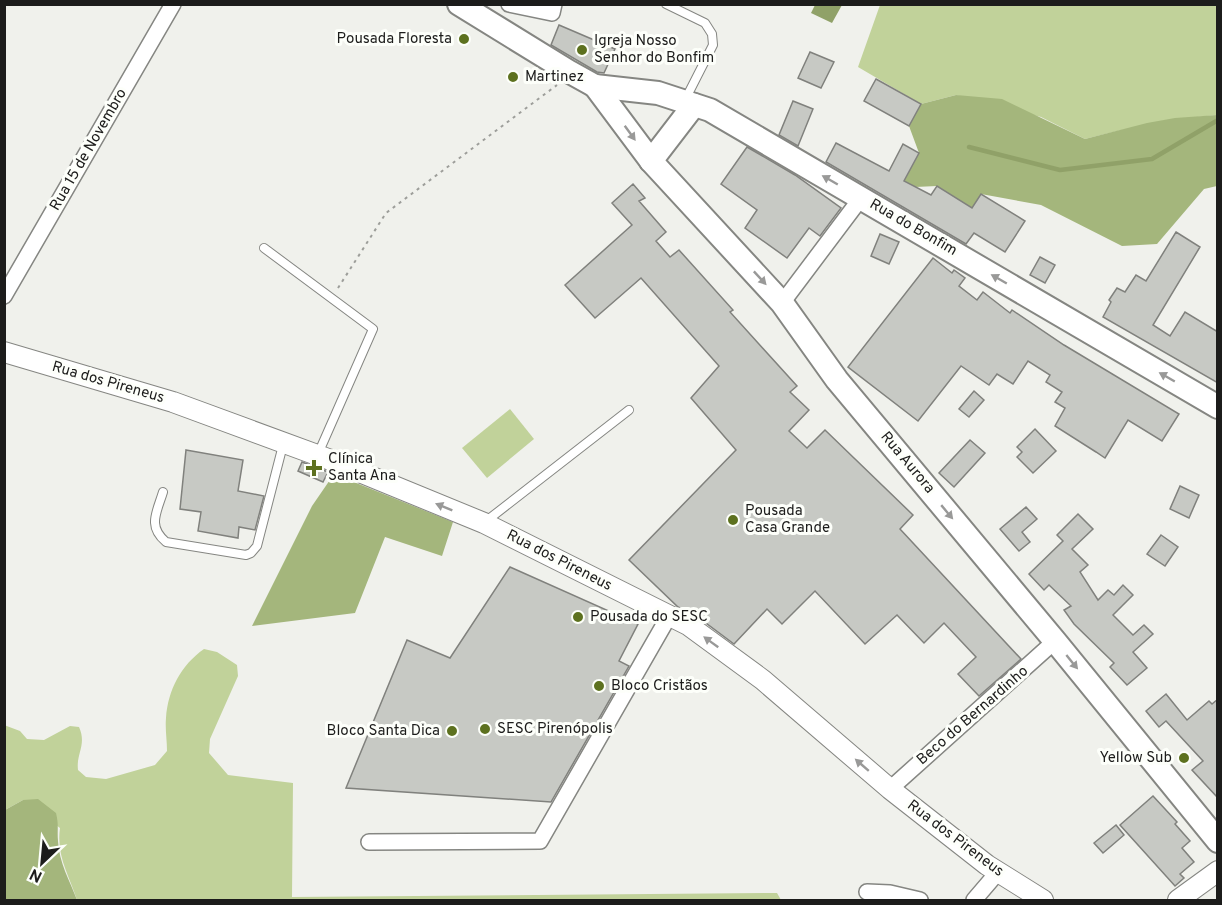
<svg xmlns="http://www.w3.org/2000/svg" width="1222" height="905" viewBox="0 0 1222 905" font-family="Overpass,sans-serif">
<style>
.green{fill:#c1d29a}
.forest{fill:#a4b67c}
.water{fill:#90a168}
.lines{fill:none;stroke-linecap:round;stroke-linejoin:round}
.stream{stroke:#90a168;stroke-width:4.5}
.building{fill:#c7c9c4;stroke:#80817d;stroke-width:1.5}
.service-casing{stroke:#858682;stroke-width:10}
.minor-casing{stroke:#858682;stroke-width:18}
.tertiary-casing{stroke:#858682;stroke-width:22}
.secondary-casing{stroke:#858682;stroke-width:26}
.path{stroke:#9d9e9a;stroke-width:2;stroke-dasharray:3 4.5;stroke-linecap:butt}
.service{stroke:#fff;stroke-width:8}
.minor{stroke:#fff;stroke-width:15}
.tertiary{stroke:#fff;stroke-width:20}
.secondary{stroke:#fff;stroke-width:22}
.oneway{fill:#999998}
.poi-dot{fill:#5d711f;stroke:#fdfffa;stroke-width:2}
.labels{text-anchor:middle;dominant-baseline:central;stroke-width:6;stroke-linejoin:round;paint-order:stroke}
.poi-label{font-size:15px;fill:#1c1c1b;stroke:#fdfffa;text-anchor:start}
.street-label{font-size:15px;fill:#1c1c1b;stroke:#fdfffa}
</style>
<rect width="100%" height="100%" fill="#f0f1ec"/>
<!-- green -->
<g class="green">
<path d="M880,5h337v110c-48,4 -85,12 -132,24l-44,-22 -85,-22 -35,9 -63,-37z"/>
<polygon points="510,409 534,439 487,478 462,448"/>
<path d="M204,649l13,3 20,13 1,11 -28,63 -1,14 19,22 65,8 -1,114 485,-4 4,7h-704c-8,-25 -21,-44 -17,-72l-37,-28 -18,10 -1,-85 16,6 7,8 17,1 26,-14 9,1c8,18 -3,26 -1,43l8,7 20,2 49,-14 12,-14c0,-11 -2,-22 -1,-33 2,-28 15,-53 38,-69z"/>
</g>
<!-- forest -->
<g class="forest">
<polygon points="956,95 1002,99 1085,139 1147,123 1175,118 1217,115 1217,186 1204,189 1157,244 1122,246 1041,205 981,194 972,208 937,186 915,187 904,181 919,153 909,126 921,104"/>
<polygon points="334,474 453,522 442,556 385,537 355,613 252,626 312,506"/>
<path d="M38,799l18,14c3,12 1,17 2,28 1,22 12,40 19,59h-72v-90l18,-10z"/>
</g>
<!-- water -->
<polygon class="water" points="815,5 815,4 842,5 832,23 811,13"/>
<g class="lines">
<!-- stream -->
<polyline class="stream" points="969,147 1060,170 1152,159 1218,120"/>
</g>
<!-- building -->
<g class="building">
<polygon points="559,25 615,49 604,73 597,72 551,45"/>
<polygon points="810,52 834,62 821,88 798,78"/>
<polygon points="876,79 921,104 909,126 864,101"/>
<polygon points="793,101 813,109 798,146 779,135"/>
<polygon points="836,143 889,171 903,144 919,153 904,181 931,195 937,186 972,208 981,194 1025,221 1005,252 974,233 966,244 826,162"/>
<polygon points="747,147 795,175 841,208 820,236 809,228 787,258 745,228 757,210 721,184"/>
<polygon points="633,184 645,198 639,201 666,232 656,241 670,257 679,250 733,310 730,312 797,386 790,392 809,410 789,431 807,448 825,430 913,515 900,529 1021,659 979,696 958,674 976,657 944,623 924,643 897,615 865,644 815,591 782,624 767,609 734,644 695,615 678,607 629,560 736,450 691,398 719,366 641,278 595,318 565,285 632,225 612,203"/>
<polygon points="1176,232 1200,247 1153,325 1170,336 1185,312 1218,332 1218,383 1103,317 1111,302 1109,300 1117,288 1125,292 1136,275 1146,281"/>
<polygon points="880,234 899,242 889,264 871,256"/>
<polygon points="1040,257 1055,265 1045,283 1030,275"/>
<polygon points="933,258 952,273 954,270 965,278 959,286 977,300 983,292 1010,313 1012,310 1064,345 1179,414 1162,441 1128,420 1105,458 1096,452 1055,426 1065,408 1055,402 1062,392 1046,382 1050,375 1028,361 1013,384 997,374 989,385 961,366 918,421 848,367"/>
<polygon points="974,391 984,400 969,417 959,409"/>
<polygon points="1035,429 1056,451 1033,473 1017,457 1022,452 1017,447"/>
<polygon points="970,440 985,453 954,487 939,473"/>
<polygon points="186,450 243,460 238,491 264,496 255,530 239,527 238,538 198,531 201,512 180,509"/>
<polygon points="302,462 328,472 323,482 298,471"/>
<polygon points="1180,486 1199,495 1189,518 1170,509"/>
<polygon points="1026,507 1037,519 1022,532 1030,542 1019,551 1000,529"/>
<polygon points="1078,514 1093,529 1072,549 1088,565 1080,572 1098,600 1108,590 1114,595 1123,585 1133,595 1113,615 1133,635 1144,625 1153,634 1133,652 1147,668 1127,685 1110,667 1114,663 1074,624 1064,610 1071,606 1049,585 1044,590 1029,574 1063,541 1057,535"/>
<polygon points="1161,535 1178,547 1165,566 1147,554"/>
<polygon points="510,567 638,624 619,661 629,666 551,802 346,788 407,640 450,658"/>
<polygon points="1166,694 1187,720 1209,701 1212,704 1218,699 1218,798 1192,770 1203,761 1166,721 1159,727 1146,711"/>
<polygon points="1153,796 1177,822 1175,824 1190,841 1182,848 1194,862 1180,874 1184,878 1175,886 1120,825"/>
<polygon points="1116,825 1124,835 1103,853 1094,843"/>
</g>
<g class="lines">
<defs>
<g id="service">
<polyline points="666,4 705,23 712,34 713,45 685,100"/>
<polyline points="264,248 373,329 318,454"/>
<path d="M163,492c-6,20 -16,34 3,50l80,13 5,-2 6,-7 26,-101"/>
<polyline points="485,522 629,410"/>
</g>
<g id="minor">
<polyline points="509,4 552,13 554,4"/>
<polyline points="4,296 173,4"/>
<polyline points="782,303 861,198"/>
<polyline points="890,789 1055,641"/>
<polyline points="369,842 540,841 669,616"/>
<polyline points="867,892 890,893 920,900"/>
<polyline points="974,900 998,872"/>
</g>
<g id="tertiary">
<polyline points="4,352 173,402 328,459 484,523 688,625 763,680 890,789 987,865 1043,900"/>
<polyline points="1178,900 1218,871"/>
</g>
<g id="secondary">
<polyline points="459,4 568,71 595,86 658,93 710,110 1218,407"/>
<polyline points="595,86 651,161 782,303 837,380 1055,641 1218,841"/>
<polyline points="651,161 694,105"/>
</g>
</defs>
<!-- service casing -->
<use href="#service" class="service-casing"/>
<!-- minor casing -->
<use href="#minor" class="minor-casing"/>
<!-- tertiary casing -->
<use href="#tertiary" class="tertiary-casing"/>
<!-- secondary casing -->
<use href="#secondary" class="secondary-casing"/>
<!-- path -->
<polyline class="path" points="338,288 386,213 557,85"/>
<!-- service -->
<use href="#service" class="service"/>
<!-- minor -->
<use href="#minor" class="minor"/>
<!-- tertiary -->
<use href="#tertiary" class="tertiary"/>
<!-- secondary -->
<use href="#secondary" class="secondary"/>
</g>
<!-- one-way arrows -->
<defs><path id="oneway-solid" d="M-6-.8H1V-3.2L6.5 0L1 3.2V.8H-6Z" transform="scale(1.5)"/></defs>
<g class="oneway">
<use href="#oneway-solid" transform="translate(630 133) rotate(54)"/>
<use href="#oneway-solid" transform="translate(830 180) rotate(-150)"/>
<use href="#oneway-solid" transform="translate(760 278) rotate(47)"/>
<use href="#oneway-solid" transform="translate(999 279) rotate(-150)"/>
<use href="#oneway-solid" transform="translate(1167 377) rotate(-150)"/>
<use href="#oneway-solid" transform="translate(444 507) rotate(-158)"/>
<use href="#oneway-solid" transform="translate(947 512) rotate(50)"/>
<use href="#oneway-solid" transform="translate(711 642) rotate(-144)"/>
<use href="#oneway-solid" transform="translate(1072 662) rotate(51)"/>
<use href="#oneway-solid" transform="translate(862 765) rotate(-139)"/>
</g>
<!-- markers -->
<g class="poi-dot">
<circle cx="464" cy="39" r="6"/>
<circle cx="582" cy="50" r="6"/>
<circle cx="513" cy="77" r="6"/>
<path d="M311 459h6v6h6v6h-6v6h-6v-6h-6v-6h6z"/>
<circle cx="733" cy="520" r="6"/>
<circle cx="578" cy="617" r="6"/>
<circle cx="599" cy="686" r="6"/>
<circle cx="485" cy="729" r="6"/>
<circle cx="452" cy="731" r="6"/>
<circle cx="1184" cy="758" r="6"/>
</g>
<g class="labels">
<!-- poi labels -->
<g class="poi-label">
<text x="452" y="39" text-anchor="end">Pousada Floresta</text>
<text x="594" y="41">Igreja Nosso<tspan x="594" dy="17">Senhor do Bonfim</tspan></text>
<text x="525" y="77">Martinez</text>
<text x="328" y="459">Clínica<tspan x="328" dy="17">Santa Ana</tspan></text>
<text x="745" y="511">Pousada<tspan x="745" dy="17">Casa Grande</tspan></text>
<text x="590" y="617">Pousada do SESC</text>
<text x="611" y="686">Bloco Cristãos</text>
<text x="497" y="729">SESC Pirenópolis</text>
<text x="440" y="731" text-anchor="end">Bloco Santa Dica</text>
<text x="1172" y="758" text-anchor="end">Yellow Sub</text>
</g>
<!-- street labels -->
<g class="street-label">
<text transform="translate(89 150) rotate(-60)">Rua 15 de Novembro</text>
<text transform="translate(913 228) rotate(30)">Rua do Bonfim</text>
<text transform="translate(108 383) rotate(16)">Rua dos Pireneus</text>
<text transform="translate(907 463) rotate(50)">Rua Aurora</text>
<text transform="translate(559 561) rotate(27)">Rua dos Pireneus</text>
<text transform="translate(973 716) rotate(-41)">Beco do Bernardinho</text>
<text transform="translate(955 839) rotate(37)">Rua dos Pireneus</text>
</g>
</g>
<!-- border -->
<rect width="1222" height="905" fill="none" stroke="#1c1c1b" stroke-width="12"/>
<!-- north arrow -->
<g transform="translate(42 863) rotate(206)" stroke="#fdfffa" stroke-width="4.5" paint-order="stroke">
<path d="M0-4.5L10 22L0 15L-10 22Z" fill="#1c1c1b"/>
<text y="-9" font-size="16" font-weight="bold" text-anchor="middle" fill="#1c1c1b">N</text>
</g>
</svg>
